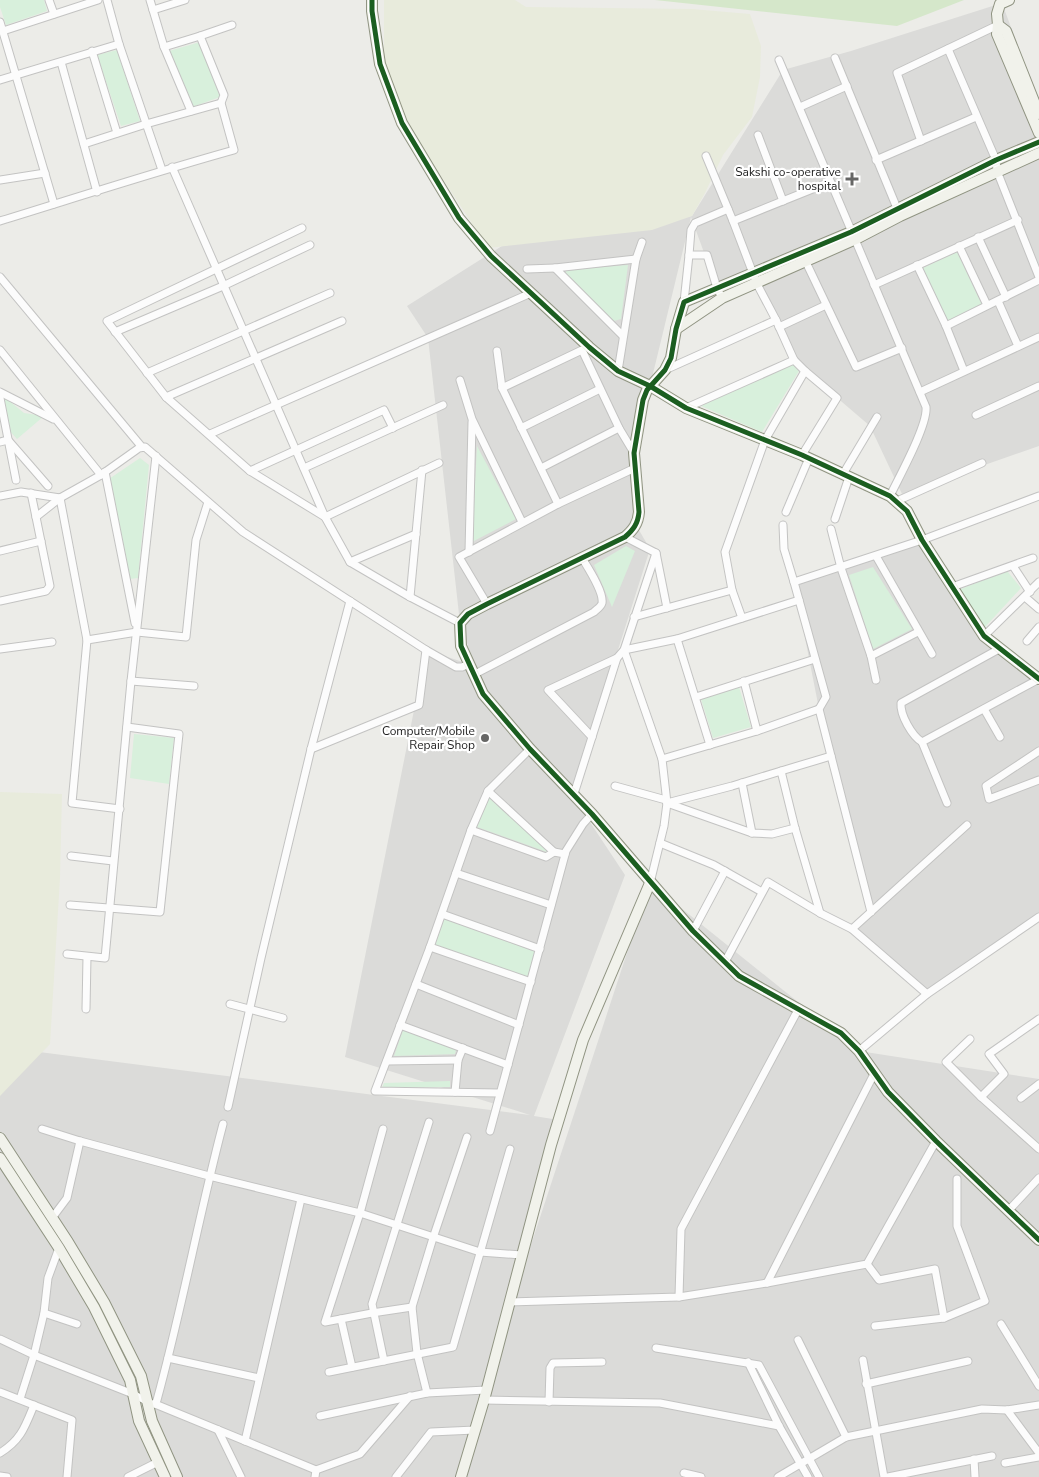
<svg xmlns="http://www.w3.org/2000/svg" width="1039" height="1477" viewBox="0 0 1039 1477" font-family="'Nunito Sans',sans-serif">
<style>
.residential{fill:#dbdbd9}
.farmland{fill:#e8ebdc}
.grass{fill:#d5e7ca}
.park{fill:#d8f0dc}
.lines{fill:none;stroke-linecap:round;stroke-linejoin:round}
.street-casing{stroke:#c3c3c2;stroke-width:9}
.secondary-casing{stroke:#909482;stroke-width:12}
.street{stroke:#fcfcfc;stroke-width:7}
.secondary{stroke:#f1f2eb;stroke-width:10}
.cycleway-casing{stroke:#fff;stroke-width:8}
.cycleway{stroke:#1b5e20;stroke-width:5}
.poi-dot{fill:#666665;stroke:#fff;stroke-width:2}
.labels{text-anchor:middle;dominant-baseline:central;stroke-width:4.5;stroke-linejoin:round;paint-order:stroke}
.poi-label{font-size:12px;fill:#1e1e1e;stroke:#fff;text-anchor:end}
</style>
<rect width="100%" height="100%" fill="#ecece8"/>
<!-- residential -->
<g class="residential">
<polygon points="1002,3 1039,103 1039,446 902,494 870,426 793,360 753,274 717,288 691,217 650,386 641,400 636,525 650,549 572,795 625,875 534,1116 559,1120 503,1330 650,883 859,1051 1039,1079 1039,1477 0,1477 0,1047 530,1115 345,1057 426,650 469,664 478,675 460,623 428,338 407,306 502,246 692,216 783,70 851,51"/>
<polygon points="922,540 993,645 1039,686 1039,917 927,995 852,929 871,912 819,709 794,582"/>
</g>
<!-- farmland -->
<g class="farmland">
<polygon points="384,0 515,0 526,7 692,9 750,14 761,46 760,77 752,117 723,155 705,193 692,216 652,230 488,248 435,167 404,116 384,60"/>
<polygon points="0,792 62,794 60,878 50,1044 0,1096"/>
</g>
<!-- grass -->
<polygon class="grass" points="655,0 964,0 897,26"/>
<!-- park -->
<g class="park">
<polygon points="0,0 44,0 47,11 6,25 0,7"/>
<polygon points="200,42 220,97 192,107 169,51"/>
<polygon points="117,50 140,121 121,126 97,55"/>
<polygon points="957,252 982,305 947,322 923,268"/>
<polygon points="628,265 621,319 614,321 565,273 567,270"/>
<polygon points="793,364 799,371 762,432 701,406"/>
<polygon points="3,396 24,413 44,416 17,439 8,429"/>
<polygon points="477,446 516,519 472,542"/>
<polygon points="140,458 149,465 138,578 130,579 106,481"/>
<polygon points="626,546 635,551 612,607 594,565"/>
<polygon points="873,567 912,629 873,649 849,575"/>
<polygon points="1007,571 1021,588 984,628 958,590"/>
<polygon points="739,687 751,727 713,738 701,699"/>
<polygon points="134,734 174,738 169,784 130,778"/>
<polygon points="489,798 549,848 547,852 477,827"/>
<polygon points="444,919 536,952 527,977 435,945"/>
<polygon points="403,1030 456,1050 455,1054 394,1056"/>
<polygon points="450,1081 450,1087 382,1088 384,1083"/>
</g>
<g class="lines">
<defs>
<g id="street">
<polyline points="49,0 54,14"/>
<polyline points="107,0 119,44 162,170"/>
<polyline points="150,0 164,47 191,111"/>
<polyline points="153,10 185,0"/>
<polyline points="0,22 54,204"/>
<polyline points="3,31 98,0"/>
<polyline points="200,36 232,25"/>
<polyline points="948,49 996,160 997,171 1039,277"/>
<polyline points="92,51 117,133"/>
<polyline points="835,58 899,213"/>
<path d="M779,60l147,347c2,18 -27,70 -36,89"/>
<polyline points="61,62 97,192"/>
<polyline points="0,80 119,44"/>
<polyline points="800,107 847,86"/>
<polyline points="758,135 783,201"/>
<polyline points="921,141 897,73 998,25"/>
<polyline points="84,144 146,124 221,103"/>
<polyline points="706,156 733,221 757,284 776,320 794,360 805,371 837,398 802,455"/>
<polyline points="876,160 976,117"/>
<polyline points="172,167 325,517 439,463"/>
<polyline points="0,180 45,173"/>
<path d="M0,221c78,-24 155,-49 234,-71l-13,-47 3,-8 -24,-59 -36,11"/>
<polyline points="733,221 830,182"/>
<polyline points="302,228 107,321 166,397 250,471 325,517 350,562 410,597 460,623"/>
<polyline points="978,237 1006,297"/>
<polyline points="959,246 987,305"/>
<polyline points="689,255 691,230 695,223 728,209"/>
<polyline points="805,260 856,367 902,348"/>
<polyline points="917,265 946,326 964,371"/>
<polyline points="527,269 555,268"/>
<polyline points="0,277 141,446"/>
<polyline points="874,285 1018,220"/>
<polyline points="998,301 1018,346"/>
<polyline points="684,302 689,255 707,255 717,288 722,298"/>
<polyline points="946,326 1039,280"/>
<polyline points="779,327 826,305"/>
<polyline points="115,332 223,286 310,245"/>
<polyline points="623,336 555,268 636,259"/>
<polyline points="0,350 101,475"/>
<polyline points="497,351 502,388 558,504"/>
<polyline points="665,370 776,320"/>
<polyline points="618,371 636,259 642,242"/>
<polyline points="147,373 330,293"/>
<polyline points="460,380 472,419 522,522"/>
<polyline points="502,388 582,350 619,428 634,453"/>
<polyline points="0,392 53,419"/>
<polyline points="920,392 1039,337"/>
<polyline points="166,397 342,321"/>
<polyline points="0,398 16,480"/>
<polyline points="686,408 794,360"/>
<polyline points="976,415 1039,386"/>
<polyline points="521,428 600,389"/>
<polyline points="210,434 531,293"/>
<polyline points="0,442 8,440 48,486"/>
<polyline points="304,468 443,405"/>
<polyline points="541,468 619,428"/>
<polyline points="250,471 384,410 393,428"/>
<polyline points="105,472 135,623"/>
<polyline points="843,474 877,417"/>
<polyline points="31,493 36,517 60,498 101,475 139,448 145,447 243,532 426,650 456,667 462,667 469,664"/>
<polyline points="0,496 21,492 60,498"/>
<polyline points="60,498 87,640 72,803 120,809"/>
<polyline points="897,501 982,463"/>
<polyline points="786,512 809,458"/>
<polyline points="835,519 849,477"/>
<polyline points="783,525 784,549 794,582"/>
<polyline points="831,529 841,568 871,656 876,680"/>
<polyline points="625,537 656,553 624,650 662,759 667,803 664,826 650,883"/>
<polyline points="0,551 41,541"/>
<polyline points="469,552 472,422"/>
<polyline points="656,553 667,608"/>
<polyline points="876,556 932,654"/>
<polyline points="350,562 416,534"/>
<polyline points="1013,566 1030,592"/>
<polyline points="952,587 1033,558"/>
<polyline points="410,597 422,470"/>
<polyline points="1025,597 1039,609"/>
<polyline points="0,601 46,591 50,586 36,517"/>
<polyline points="487,604 459,557 558,504 635,468"/>
<polyline points="634,617 732,590"/>
<polyline points="742,618 732,590 725,552 765,440 805,371"/>
<polyline points="984,636 1039,582"/>
<polyline points="677,639 710,745"/>
<polyline points="87,640 137,632 186,637 196,540 208,502"/>
<polyline points="1027,641 1039,627"/>
<polyline points="0,649 52,642"/>
<polyline points="871,656 918,632"/>
<path d="M475,674l119,-62c3,-3 7,-5 8,-9 2,-11 -14,-35 -20,-45"/>
<polyline points="131,681 194,686"/>
<polyline points="744,681 757,731"/>
<polyline points="696,697 815,659"/>
<polyline points="984,709 1000,737"/>
<polyline points="592,737 548,690 617,658 624,650 677,639 799,600"/>
<path d="M922,742c-10,-6 -22,-27 -21,-39l98,-54"/>
<polyline points="311,749 419,705 426,650"/>
<polyline points="1039,751 986,786 989,799 1039,780"/>
<polyline points="662,759 757,731 819,709"/>
<polyline points="781,771 831,756"/>
<polyline points="742,783 752,833"/>
<polyline points="615,786 666,800"/>
<polyline points="488,791 554,852 565,854"/>
<polyline points="574,794 617,658"/>
<polyline points="667,803 732,786 781,771 795,828 820,913"/>
<polyline points="667,803 752,833 772,834 795,828"/>
<polyline points="947,803 922,742 1039,679"/>
<polyline points="471,830 546,857 554,852"/>
<polyline points="660,843 714,865 762,892"/>
<polyline points="71,856 113,861"/>
<polyline points="456,873 551,905"/>
<polyline points="70,905 160,912 179,734 127,727"/>
<polyline points="871,912 819,709 826,697 794,582 922,540 1039,496"/>
<polyline points="442,914 540,949"/>
<polyline points="852,929 967,825"/>
<polyline points="693,931 725,871"/>
<polyline points="430,947 531,982"/>
<polyline points="67,954 105,958 131,681 156,456"/>
<polyline points="725,962 768,882 820,913 852,929 927,994"/>
<polyline points="416,984 519,1025"/>
<polyline points="230,1004 283,1018"/>
<polyline points="86,1009 87,957"/>
<polyline points="400,1025 508,1065"/>
<polyline points="970,1039 946,1062 981,1097 1039,1149"/>
<polyline points="859,1051 927,994 1039,917"/>
<polyline points="387,1061 458,1060"/>
<polyline points="455,1092 458,1060 463,1048"/>
<polyline points="499,1093 375,1091 430,947 471,830 488,791 530,749"/>
<polyline points="981,1097 1004,1074 989,1054 1039,1019"/>
<polyline points="1021,1098 1039,1084"/>
<polyline points="228,1107 261,958 311,749 350,601"/>
<polyline points="42,1129 80,1141 209,1176 360,1213 480,1252 522,1255"/>
<polyline points="383,1129 360,1213 325,1322 372,1313 412,1307"/>
<polyline points="490,1131 566,851 583,824 592,814"/>
<polyline points="1009,1210 1039,1178"/>
<polyline points="52,1218 67,1198 80,1141"/>
<polyline points="867,1264 879,1280 935,1269 944,1318"/>
<polyline points="767,1283 875,1072"/>
<polyline points="679,1297 681,1229 799,1008"/>
<polyline points="509,1302 679,1297 767,1283 867,1264 936,1141"/>
<polyline points="44,1313 77,1324"/>
<polyline points="341,1319 352,1367"/>
<polyline points="1001,1324 1039,1386"/>
<polyline points="875,1326 944,1318 985,1301 957,1226 957,1179"/>
<path d="M0,1339l34,16 99,39 19,10h3l2,-4c25,-91 42,-185 66,-276"/>
<polyline points="798,1340 846,1437"/>
<polyline points="656,1348 759,1365 819,1477"/>
<polyline points="168,1358 259,1378"/>
<polyline points="863,1360 884,1477"/>
<polyline points="384,1361 372,1304 429,1122"/>
<polyline points="748,1362 779,1426 808,1477"/>
<polyline points="329,1372 453,1347 510,1149"/>
<polyline points="866,1384 968,1361"/>
<polyline points="0,1392 72,1420 67,1477"/>
<polyline points="427,1393 417,1353 412,1307 433,1238 467,1137"/>
<polyline points="20,1399 34,1355 44,1313 48,1278 59,1248"/>
<polyline points="484,1400 660,1403 779,1426"/>
<polyline points="549,1402 550,1368 553,1363 602,1362"/>
<polyline points="155,1404 316,1470 315,1477"/>
<polyline points="1007,1410 1039,1453"/>
<polyline points="320,1416 427,1393 486,1390"/>
<polyline points="218,1430 241,1477"/>
<polyline points="245,1441 301,1199"/>
<path d="M0,1453c21,-13 25,-26 34,-48"/>
<polyline points="974,1459 975,1477"/>
<polyline points="1005,1463 1039,1457"/>
<polyline points="316,1470 360,1454 410,1396"/>
<polyline points="684,1473 701,1477"/>
<polyline points="0,1476 7,1477"/>
<polyline points="128,1477 158,1462"/>
<polyline points="396,1477 431,1432 475,1430"/>
<polyline points="778,1477 846,1437 982,1409 1007,1410 1039,1405"/>
<polyline points="888,1477 992,1456"/>
</g>
<g id="secondary">
<polyline points="372,0 372,11 380,64 402,123 459,218 491,256 589,347 618,371 650,386 686,408 802,455 890,496 907,511 922,540 984,636 1039,679"/>
<polyline points="1009,0 1000,4 997,14 998,25 997,34 1039,133"/>
<polyline points="998,25 1006,31 1039,114"/>
<path d="M1039,142l-43,18 -145,72 -167,70 -8,27 -5,29 -6,12 -18,20 -4,10 -9,53 5,59c-1,12 -6,18 -14,25l-138,67 -19,10 -8,9 1,23 22,48 47,55 62,65 101,117 46,45 102,57 18,18 29,41 48,49 103,99"/>
<polyline points="676,329 722,298 856,239 900,216 1039,153"/>
<polyline points="0,1138 68,1242 104,1302 141,1376 152,1421 177,1477"/>
<polyline points="0,1158 59,1248 94,1307 130,1380 139,1421 165,1477"/>
<polyline points="461,1477 484,1400 551,1145 583,1040 650,883"/>
</g>
</defs>
<!-- street casing -->
<use href="#street" class="street-casing"/>
<!-- secondary casing -->
<use href="#secondary" class="secondary-casing"/>
<!-- street -->
<use href="#street" class="street"/>
<!-- secondary -->
<use href="#secondary" class="secondary"/>
<defs>
<g id="cycleway">
<polyline points="372,0 372,11 380,64 402,123 459,218 491,256 589,347 618,371 650,386 686,408 802,455 890,496 907,511 922,540 984,636 1039,679"/>
<path d="M1039,142l-43,18 -145,72 -167,70 -8,27 -5,29 -6,12 -18,20 -4,10 -9,53 5,59c-1,12 -6,18 -14,25l-138,67 -19,10 -8,9 1,23 22,48 47,55 62,65 101,117 46,45 102,57 18,18 29,41 48,49 103,99"/>
</g>
</defs>
<!-- cycleway casing -->
<use href="#cycleway" class="cycleway-casing"/>
<!-- cycleway -->
<use href="#cycleway" class="cycleway"/>
</g>
<!-- markers -->
<g class="poi-dot">
<path d="M849.5 171.5h5v5h5v5h-5v5h-5v-5h-5v-5h5z"/>
<circle cx="485" cy="738" r="5"/>
</g>
<g class="labels">
<!-- poi labels -->
<g class="poi-label">
<text x="841" y="172">Sakshi co-operative<tspan x="841" dy="14">hospital</tspan></text>
<text x="475" y="731">Computer/Mobile<tspan x="475" dy="14">Repair Shop</tspan></text>
</g>
</g>
</svg>
